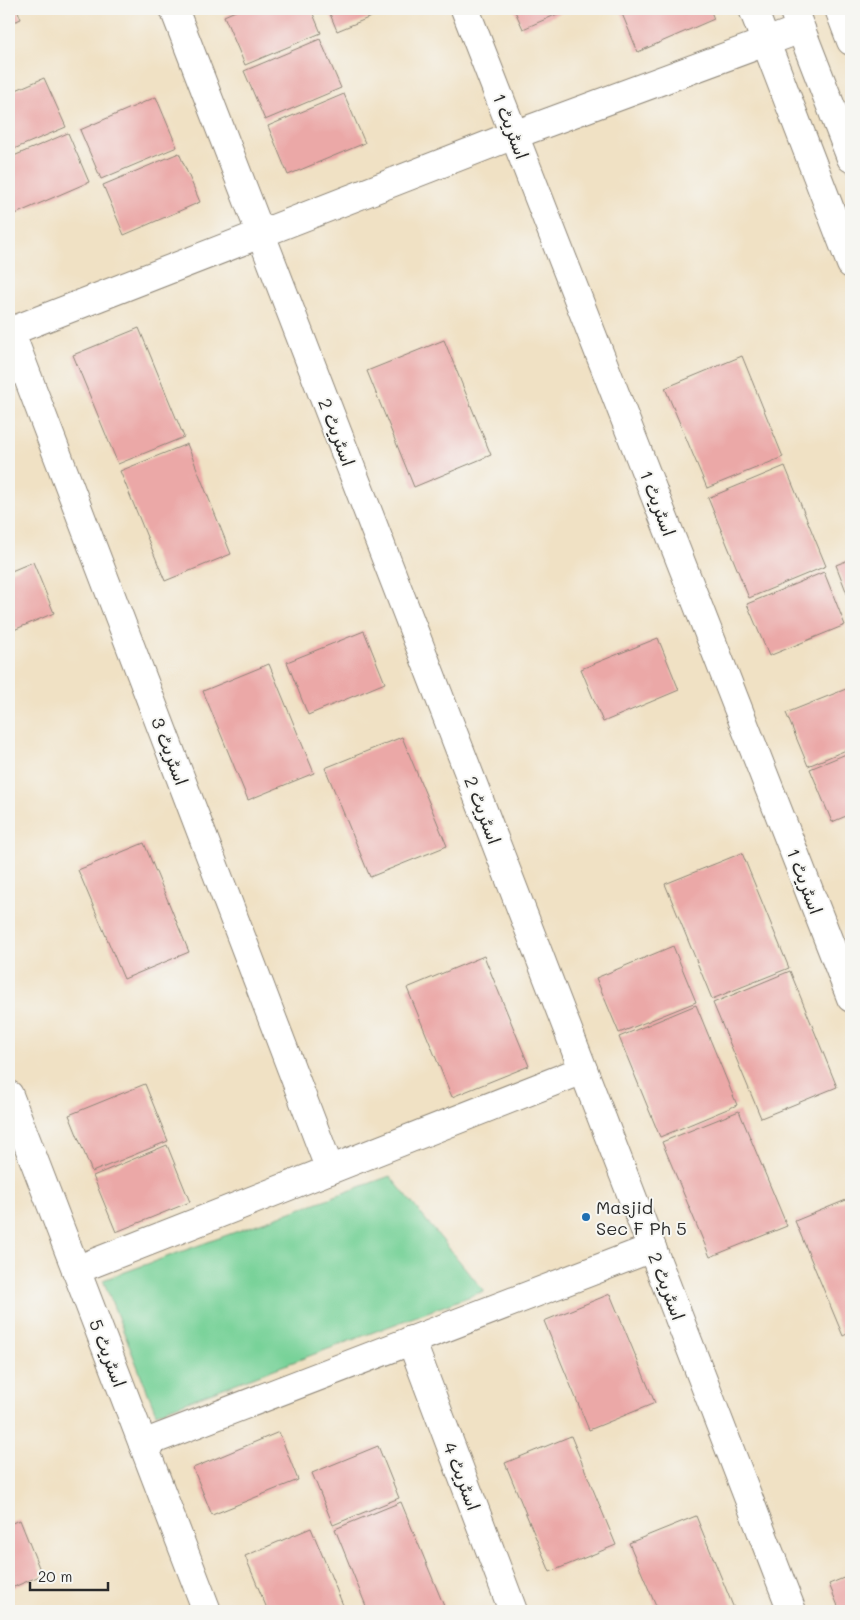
<svg xmlns="http://www.w3.org/2000/svg" width="860" height="1620" viewBox="0 0 860 1620" font-family="Mali,'Playpen Sans Arabic',sans-serif">
<style>
.green{fill:#78d299;stroke:#527e62}
.building{fill:#eba8a7}
.lines{fill:none;stroke-linecap:round;stroke-linejoin:round}
.street-casing{stroke:#8e8678;stroke-width:30}
.secondary-casing{stroke:#8e8678;stroke-width:30}
.street{stroke:#fff;stroke-width:28}
.secondary{stroke:#fff;stroke-width:28}
.poi-dot{fill:#1f6fb2;stroke:#f6f6f2;stroke-width:2}
.labels{text-anchor:middle;dominant-baseline:central;stroke-width:4;stroke-linejoin:round;paint-order:stroke}
.street-label{font-size:18px;fill:#2b2b2b;stroke:#f6f6f2}
.poi-label{font-size:18px;fill:#2b2b2b;stroke:#f6f6f2;text-anchor:start}
</style>
<rect width="100%" height="100%" fill="#f6f6f2"/>
<filter id="ink" filterUnits="userSpaceOnUse"><feTurbulence type="fractalNoise" baseFrequency=".02" numOctaves="2"/><feDisplacementMap in="SourceGraphic" scale="10" xChannelSelector="R" yChannelSelector="G"/><feConvolveMatrix kernelMatrix="1 2 1 2 8 2 1 2 1" color-interpolation-filters="sRGB"/></filter>
<filter id="wash" filterUnits="userSpaceOnUse"><feTurbulence type="fractalNoise" baseFrequency=".0096" numOctaves="4" result="noise"/><feDisplacementMap in="SourceGraphic" scale="20" xChannelSelector="R" yChannelSelector="G"/><feGaussianBlur stdDeviation="1.12" result="paint"/><feColorMatrix in="noise" values="0 0 0 0 0 0 0 0 0 0 0 0 0 0 0 0 0 1.4 0 .05"/><feComposite in="paint" operator="in"/></filter>
<g filter="url(#wash)">
<rect width="100%" height="100%" fill="#f0e1c4"/>
<!-- green -->
<polygon class="green" points="390,1176 484,1291 156,1413 103,1280"/>
<g id="blocks">
<!-- building -->
<g class="building">
<polygon points="9,9 17,9 21,19 9,24"/>
<polygon points="240,9 311,9 321,33 245,65 224,16"/>
<polygon points="328,9 390,9 337,31"/>
<polygon points="514,9 569,9 523,29"/>
<polygon points="620,9 710,9 714,19 638,52"/>
<polygon points="320,39 341,88 265,120 244,71"/>
<polygon points="44,78 66,127 9,151 9,93"/>
<polygon points="344,94 365,143 288,175 268,126"/>
<polygon points="156,97 177,147 101,179 80,130"/>
<polygon points="68,133 89,182 13,215 9,204 9,158"/>
<polygon points="179,153 200,202 124,235 103,185"/>
<polygon points="139,328 184,437 118,464 73,355"/>
<polygon points="444,340 491,455 414,487 367,371"/>
<polygon points="742,356 783,457 707,488 665,388"/>
<polygon points="187,444 231,554 165,581 120,471"/>
<polygon points="785,466 826,566 749,598 708,498"/>
<polygon points="851,559 851,604 836,565"/>
<polygon points="33,562 54,613 9,632 9,572"/>
<polygon points="824,572 845,625 769,656 747,604"/>
<polygon points="364,631 385,683 308,715 287,662"/>
<polygon points="658,638 679,690 603,722 581,669"/>
<polygon points="269,664 314,773 248,800 203,691"/>
<polygon points="851,687 851,748 808,766 786,713"/>
<polygon points="402,737 447,846 370,877 325,768"/>
<polygon points="851,752 851,814 832,822 810,769"/>
<polygon points="144,843 189,952 124,979 78,870"/>
<polygon points="742,853 789,968 712,999 665,884"/>
<polygon points="673,946 696,1002 619,1033 596,978"/>
<polygon points="484,956 529,1066 452,1097 407,988"/>
<polygon points="790,971 837,1087 761,1118 713,1003"/>
<polygon points="696,1005 737,1105 660,1137 619,1037"/>
<polygon points="145,1084 168,1141 92,1172 69,1115"/>
<polygon points="739,1111 787,1226 710,1257 662,1142"/>
<polygon points="167,1145 190,1202 116,1232 93,1176"/>
<polygon points="851,1198 851,1332 843,1336 795,1221"/>
<polygon points="610,1294 655,1403 589,1430 544,1321"/>
<polygon points="279,1432 298,1480 212,1515 193,1468"/>
<polygon points="571,1436 616,1545 550,1572 505,1463"/>
<polygon points="378,1446 399,1498 333,1525 312,1473"/>
<polygon points="401,1502 446,1611 368,1611 335,1529"/>
<polygon points="696,1516 735,1611 658,1611 629,1543"/>
<polygon points="20,1520 42,1575 9,1589 9,1524"/>
<polygon points="311,1528 345,1610 268,1611 245,1556"/>
<polygon points="851,1575 851,1611 840,1611 829,1584"/>
</g>
</g>
</g>
<g filter="url(#ink)">
<use href="#blocks" fill-opacity="0" stroke="#8e8678" stroke-width="1"/>
<g class="lines">
<defs>
<g id="street">
<polyline points="174,9 792,1611"/>
<polyline points="465,9 851,998"/>
<polyline points="753,9 851,264"/>
<polyline points="9,328 330,1170"/>
<polyline points="9,332 514,135 801,29"/>
<polyline points="9,1095 207,1611"/>
<polyline points="76,1270 583,1070"/>
<polyline points="411,1340 513,1611"/>
<polyline points="143,1444 652,1248"/>
</g>
<g id="secondary">
<polyline points="793,9 851,158"/>
<polyline points="839,9 851,41"/>
</g>
</defs>
<!-- street casing -->
<use href="#street" class="street-casing"/>
<!-- secondary casing -->
<use href="#secondary" class="secondary-casing"/>
<!-- street -->
<use href="#street" class="street"/>
<!-- secondary -->
<use href="#secondary" class="secondary"/>
</g>
</g>
<!-- markers -->
<circle class="poi-dot" cx="586" cy="1217" r="5"/>
<g class="labels">
<!-- street labels -->
<g class="street-label">
<text transform="translate(511 126) rotate(69)">اسٹریٹ 1</text>
<text transform="translate(337 432) rotate(69)">اسٹریٹ 2</text>
<text transform="translate(658 503) rotate(69)">اسٹریٹ 1</text>
<text transform="translate(170 751) rotate(69)">اسٹریٹ 3</text>
<text transform="translate(483 810) rotate(69)">اسٹریٹ 2</text>
<text transform="translate(805 881) rotate(69)">اسٹریٹ 1</text>
<text transform="translate(667 1286) rotate(69)">اسٹریٹ 2</text>
<text transform="translate(108 1353) rotate(69)">اسٹریٹ 5</text>
<text transform="translate(462 1476) rotate(69)">اسٹریٹ 4</text>
</g>
<!-- poi labels -->
<g class="poi-label">
<text x="596" y="1207">Masjid<tspan x="596" dy="21">Sec F Ph 5</tspan></text>
</g>
</g>
<!-- margin -->
<rect width="860" height="1620" fill="none" stroke="#f6f6f2" stroke-width="30"/>
<!-- scale -->
<path d="M30 1582v8h78v-8" fill="none" stroke="#2b2b2b" stroke-width="2.5"/>
<text x="38" y="1582" font-size="15" fill="#2b2b2b" stroke="#f6f6f2" stroke-width="4" paint-order="stroke">20 m</text>
</svg>
